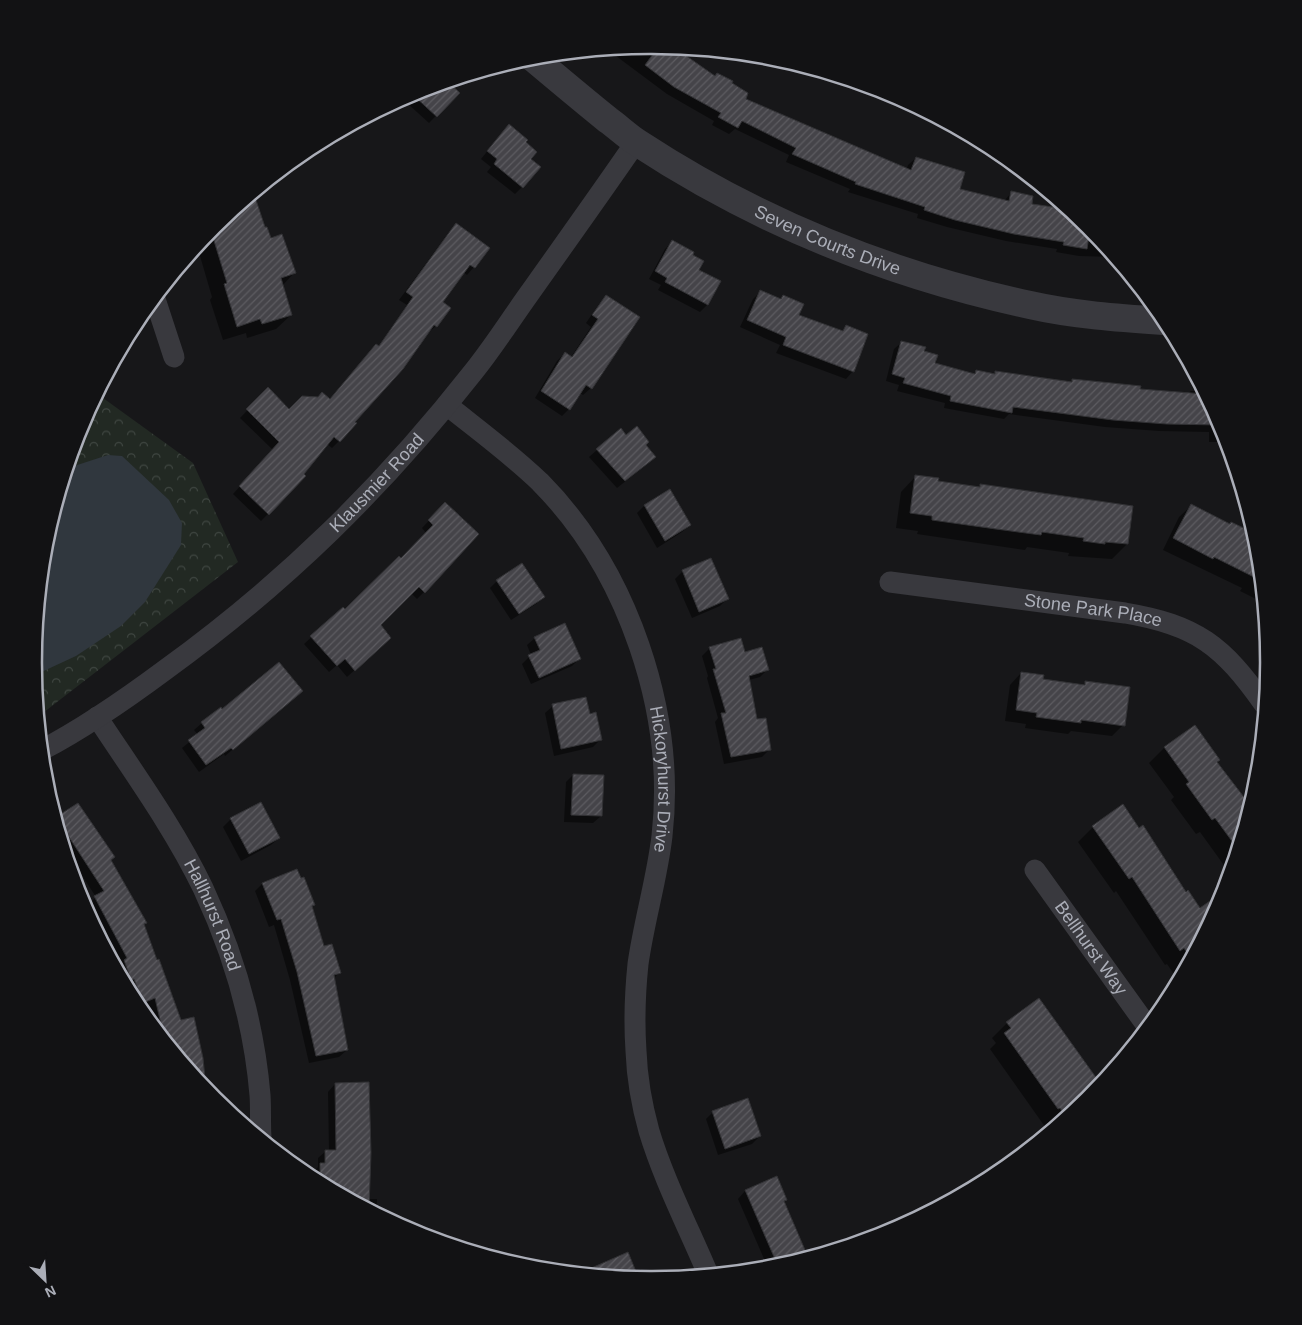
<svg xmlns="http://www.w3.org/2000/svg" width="1302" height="1325" viewBox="0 0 1302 1325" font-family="Helvetica,sans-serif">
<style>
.forest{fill:url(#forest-crowns)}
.water{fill:#30373e}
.shadow{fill:#0007}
.building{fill:url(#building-hatch);stroke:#323235}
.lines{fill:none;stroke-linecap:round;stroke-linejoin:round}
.minor{stroke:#39393e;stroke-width:21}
.tertiary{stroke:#39393e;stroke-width:28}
.labels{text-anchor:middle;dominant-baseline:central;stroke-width:4.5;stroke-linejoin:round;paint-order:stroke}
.street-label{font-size:18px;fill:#abaeb8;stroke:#121214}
.rim{fill:none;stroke:#abaeb8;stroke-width:2.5}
</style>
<defs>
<pattern id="forest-crowns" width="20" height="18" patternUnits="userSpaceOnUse" patternTransform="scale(1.25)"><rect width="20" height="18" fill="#222923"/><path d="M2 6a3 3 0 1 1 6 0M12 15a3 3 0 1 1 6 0" fill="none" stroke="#3f4641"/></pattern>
<pattern id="building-hatch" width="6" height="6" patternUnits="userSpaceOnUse" patternTransform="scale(1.25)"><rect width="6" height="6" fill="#454449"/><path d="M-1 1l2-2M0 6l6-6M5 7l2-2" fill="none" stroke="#5d5c61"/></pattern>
</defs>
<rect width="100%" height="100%" fill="#171719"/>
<!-- forest -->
<polygon class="forest" points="103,398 193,463 238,562 39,716 34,662 46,542 81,426 92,404"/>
<!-- water -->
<polygon class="water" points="108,455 122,456 169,500 182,523 181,545 145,602 121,626 76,656 35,675 34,662 46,542 68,468"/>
<!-- shadow -->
<g class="shadow">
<polygon points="651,45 673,47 714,77 730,84 744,100 907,169 908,165 916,158 959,190 1004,201 1012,192 1031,205 1070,212 1088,226 1113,257 1079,256 1056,252 1057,249 1006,241 947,227 917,218 918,214 848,192 850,189 786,162 789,155 735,129 729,134 712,125 714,121 667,94 608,50"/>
<polygon points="447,82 458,93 429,123 407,103 419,91"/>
<polygon points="502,133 524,142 529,159 522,187 515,194 487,172 491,167 481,159"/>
<polygon points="253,195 264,229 270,240 295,272 282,286 291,315 276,329 247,338 246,333 223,340 210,300 212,297 200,256 197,257 195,250 215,226"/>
<polygon points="457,225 474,267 467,275 463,272 441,302 449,308 436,326 428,333 427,333 339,441 332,448 327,444 302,474 305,476 261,521 233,494 273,450 240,418 268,389 289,410 329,400 378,347 407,305 399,300 449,232"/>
<polygon points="672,242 698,270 719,282 707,305 700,312 658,290 661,285 649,279 665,249"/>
<polygon points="760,292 797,316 841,332 846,327 853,371 846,379 776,353 780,345 740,327 753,299"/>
<polygon points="606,296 591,388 583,395 580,393 569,409 562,416 535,398 557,361 565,353 571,357 591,327 586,323 599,304"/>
<polygon points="902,342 923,352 934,364 973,374 976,372 993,375 996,372 1070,383 1073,380 1139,391 1187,394 1191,391 1202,391 1221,427 1226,442 1209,442 1209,432 1159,431 1105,427 1009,414 1004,419 944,408 945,403 897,391 899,385 886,381 894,349"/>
<polygon points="626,436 645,445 647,464 617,488 589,457 597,450"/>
<polygon points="916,476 937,482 979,488 981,486 1127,544 1112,559 1068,556 1069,553 1027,547 1025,550 917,534 918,531 896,528 901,492"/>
<polygon points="669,491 690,525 682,532 657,548 637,513 644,506"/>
<polygon points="445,504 450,566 417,599 411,593 379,625 382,645 347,677 337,665 329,672 304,644 343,608 345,611 401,559 426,533 422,528"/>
<polygon points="1191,506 1229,525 1254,535 1256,542 1262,602 1240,591 1242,588 1163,550 1179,517"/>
<polygon points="711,560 727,599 720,606 692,618 675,579 682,572"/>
<polygon points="497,581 543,596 536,604 511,620 490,588"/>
<polygon points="535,638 579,659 572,666 531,684 522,664 531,655 527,645"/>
<polygon points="710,648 744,654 767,670 760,677 749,680 756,721 770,749 762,757 724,764 715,722 718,718 707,678 708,676 702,656"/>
<polygon points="1021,673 1042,680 1083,685 1086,683 1123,725 1112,736 1071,731 1068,734 1025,728 1026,724 1005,721 1010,685"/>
<polygon points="302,691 225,756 224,754 199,772 182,748 198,735 194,730 202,723 222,711"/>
<polygon points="553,706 589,715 600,740 593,747 554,756 545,713"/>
<polygon points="1194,727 1216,762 1243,798 1245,797 1250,804 1228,878 1222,871 1226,868 1200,832 1196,834 1171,800 1174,797 1149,763 1164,748"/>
<polygon points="573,775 601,816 593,823 564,822 566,782"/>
<polygon points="78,804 143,925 205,1087 152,1023 148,1005 140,1008 138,1005 118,968 120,965 88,905 96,897 66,851 56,818"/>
<polygon points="260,804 279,838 271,845 241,861 223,827 231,819"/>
<polygon points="1093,827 1185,893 1200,910 1207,905 1213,914 1178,980 1167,964 1165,965 1116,891 1114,893 1078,842"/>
<polygon points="296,871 314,905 311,907 323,947 340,972 334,978 347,1050 339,1057 309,1063 290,980 274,925 269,927 255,891 262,884"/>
<polygon points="1039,1000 1099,1085 1087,1099 1048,1131 990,1049 996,1043 992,1038 1007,1023"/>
<polygon points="335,1084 368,1199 377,1199 377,1213 313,1178 313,1172 318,1167 318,1158 326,1151 329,1151 328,1092"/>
<polygon points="713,1112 760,1136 752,1144 718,1155 706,1119"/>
<polygon points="776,1178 785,1200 783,1202 807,1257 768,1268 738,1199 745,1191"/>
<polygon points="641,1269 646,1279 590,1274 635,1271"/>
</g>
<!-- building -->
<g class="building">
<polygon points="659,46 675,48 715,76 717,73 733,81 732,83 748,93 746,99 911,170 916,157 965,172 960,189 1009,201 1011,191 1033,196 1032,204 1067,209 1090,229 1087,249 1063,245 1064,242 1014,234 955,220 924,210 925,207 855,184 856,182 792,154 796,148 742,121 738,128 718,117 721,113 674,87 645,65"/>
<polygon points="448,82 460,93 437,117 412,94"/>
<polygon points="509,124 528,140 526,142 537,152 531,159 541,167 523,188 494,164 497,159 487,151"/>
<polygon points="254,194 265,227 267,227 271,238 282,234 296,273 281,278 292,315 262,324 260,319 237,327 224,284 227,283 211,231"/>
<polygon points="456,223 490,248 475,268 470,265 443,302 451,308 437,327 434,325 403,369 355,422 357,423 340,442 334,437 304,474 306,476 269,515 239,486 279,442 246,409 268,387 289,409 302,396 318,397 322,392 330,399 376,344 379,346 413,297 406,292"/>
<polygon points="672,240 694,252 693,255 704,261 699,270 721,281 708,305 665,282 667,278 655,271"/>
<polygon points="760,290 781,299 783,295 804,304 799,315 843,331 846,325 868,334 854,372 783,345 786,337 747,320"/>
<polygon points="606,295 640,317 592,389 586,385 570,410 541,391 565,352 572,357 598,319 592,315"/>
<polygon points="901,341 926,347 924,351 938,355 935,363 975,374 976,370 995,374 995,371 1072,382 1072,379 1141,386 1140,389 1204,394 1220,425 1167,424 1113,420 1013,407 1012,413 950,401 951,396 903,383 905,378 892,374"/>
<polygon points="637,426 649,442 646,445 656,457 625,481 596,449 621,428 626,435"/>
<polygon points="915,475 939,478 938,481 980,487 980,484 1133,506 1128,544 1105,542 1105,544 1083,541 1084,538 1042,532 1041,535 996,529 932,520 932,516 910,513"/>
<polygon points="670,489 691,525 665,541 644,505"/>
<polygon points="445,502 479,534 425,593 419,587 381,625 391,638 355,671 345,659 337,666 310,636 343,607 345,609 399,556 401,558 433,525 428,520"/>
<polygon points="1191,504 1230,524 1231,522 1254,533 1256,542 1260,580 1214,557 1213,559 1173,538"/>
<polygon points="711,558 729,599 699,612 682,570"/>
<polygon points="522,563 545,597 519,614 496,580"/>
<polygon points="565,623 581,659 539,678 528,655 540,650 534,637"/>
<polygon points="741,638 745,652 762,647 769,670 749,676 757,719 766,718 771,750 731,757 721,713 726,713 713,669 716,669 709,647"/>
<polygon points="279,662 303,691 233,750 231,748 206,765 188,740 205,728 201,722 221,707 222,709"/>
<polygon points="1021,672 1044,675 1043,679 1085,685 1085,681 1130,687 1125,726 1081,720 1081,723 1036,717 1037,713 1016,710"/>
<polygon points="586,697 590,714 596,712 602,740 561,749 552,704"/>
<polygon points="1195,725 1220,760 1217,762 1250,805 1237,848 1215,818 1212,820 1186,784 1189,782 1164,747"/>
<polygon points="573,774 604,775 602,816 571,815"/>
<polygon points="261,802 280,838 249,854 230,818"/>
<polygon points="78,803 115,857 111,860 147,923 144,924 157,960 159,959 181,1020 194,1017 203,1058 206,1089 164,1037 155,998 143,1003 134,979 131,980 124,960 127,958 94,896 104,891 67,834 62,837 56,817"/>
<polygon points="1123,804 1139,828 1143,825 1186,892 1188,890 1200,908 1224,891 1221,899 1190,957 1184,948 1180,951 1132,877 1129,879 1092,826"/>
<polygon points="297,869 301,878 304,877 315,905 312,906 324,946 332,944 341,973 334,975 348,1050 316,1056 297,972 281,919 277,920 262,883"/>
<polygon points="1039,998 1100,1083 1087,1099 1066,1117 1060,1108 1058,1109 1004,1033 1011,1028 1006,1022"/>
<polygon points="369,1082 371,1153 369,1208 320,1182 320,1163 325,1163 325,1150 336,1150 335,1083"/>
<polygon points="748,1098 761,1136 725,1149 712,1111"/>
<polygon points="777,1176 787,1200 784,1201 808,1257 778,1266 745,1190"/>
<polygon points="628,1252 639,1279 580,1273"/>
</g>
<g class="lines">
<!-- minor -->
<g class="minor">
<polyline points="155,299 174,357"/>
<path id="s1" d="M447,405c31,25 64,49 93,77 88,89 136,230 122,354 -5,43 -18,85 -24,128 -3,29 -4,58 -2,87 1,26 6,55 13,80 14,47 40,98 59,143"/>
<path id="s2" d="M890,582l235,31c72,12 98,33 139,91"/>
<path id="s3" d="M97,717c37,56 77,111 106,171 30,64 51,136 57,207 1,14 0,28 1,42"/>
<path id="s4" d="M42,750c44,-23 84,-51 123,-80 120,-87 218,-183 309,-299 20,-25 37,-52 55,-77 36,-51 72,-101 107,-152"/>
<path id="s5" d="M1035,870l112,156"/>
</g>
<!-- tertiary -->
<path class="tertiary" id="s6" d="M532,57c25,21 50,42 76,63 10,7 19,16 30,23 119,78 252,132 392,162 44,10 90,13 135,16"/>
</g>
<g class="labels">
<!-- street labels -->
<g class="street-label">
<text stroke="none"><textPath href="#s6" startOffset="350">Seven Courts Drive</textPath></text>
<text stroke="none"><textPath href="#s4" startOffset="430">Klausmier Road</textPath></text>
<text stroke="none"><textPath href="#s2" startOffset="205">Stone Park Place</textPath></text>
<text stroke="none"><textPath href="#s1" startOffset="450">Hickoryhurst Drive</textPath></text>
<text stroke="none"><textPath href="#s3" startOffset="230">Hallhurst Road</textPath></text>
<text stroke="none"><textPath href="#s5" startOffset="96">Bellhurst Way</textPath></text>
</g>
</g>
<!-- crop -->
<path d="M0 0H1302V1325H0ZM650 54H652A608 608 0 0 1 1260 662V663A608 608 0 0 1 652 1271H650A608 608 0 0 1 42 663V662A608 608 0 0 1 650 54Z" fill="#121214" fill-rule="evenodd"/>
<path class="rim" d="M650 54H652A608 608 0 0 1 1260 662V663A608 608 0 0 1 652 1271H650A608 608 0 0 1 42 663V662A608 608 0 0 1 650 54Z"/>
<!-- north arrow -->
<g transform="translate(45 1280) rotate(155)" stroke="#121214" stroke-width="4" paint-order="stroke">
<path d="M0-4L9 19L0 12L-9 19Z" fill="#abaeb8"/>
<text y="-8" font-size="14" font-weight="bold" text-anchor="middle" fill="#abaeb8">N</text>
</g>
</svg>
